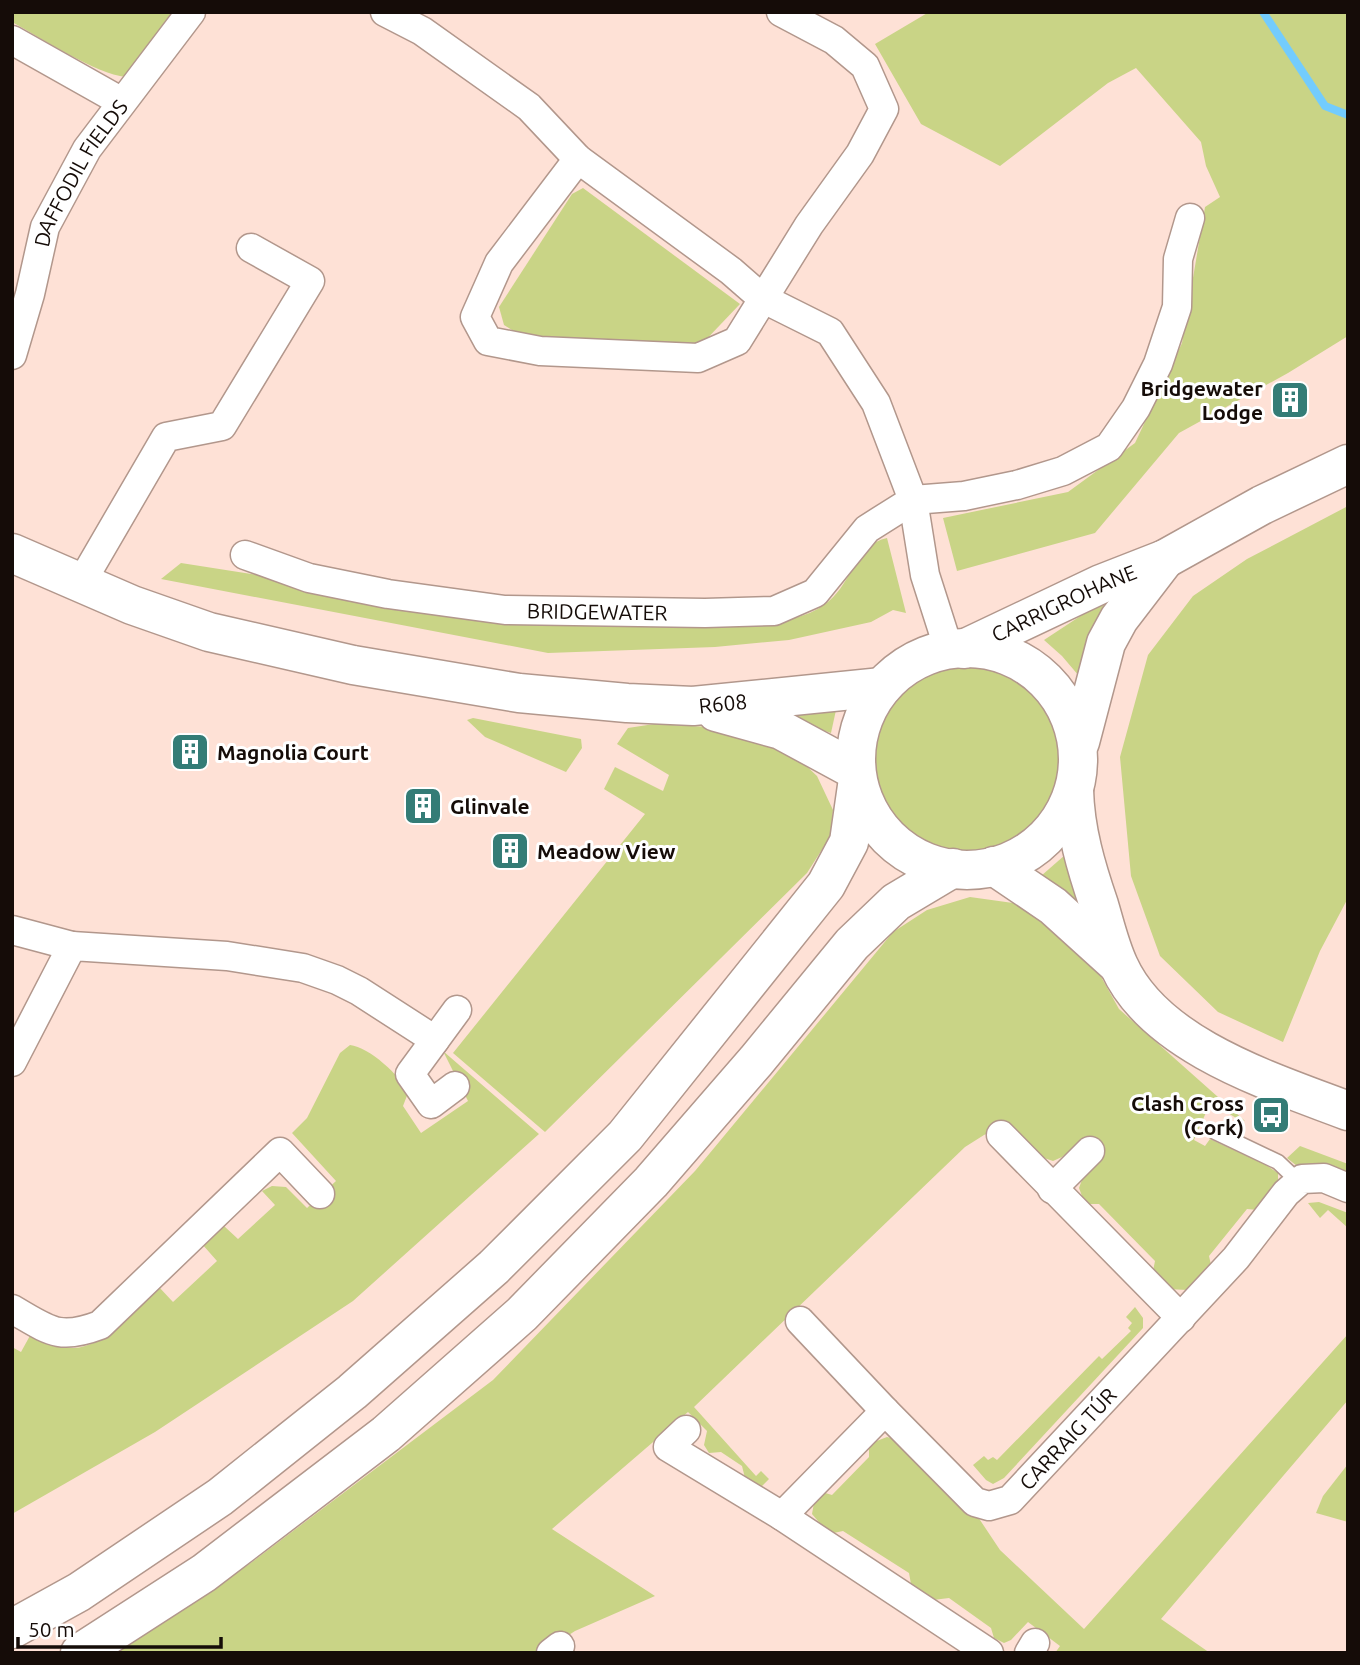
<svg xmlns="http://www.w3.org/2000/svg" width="1360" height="1665" viewBox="0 0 1360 1665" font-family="Ubuntu,sans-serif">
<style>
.green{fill:#c9d486}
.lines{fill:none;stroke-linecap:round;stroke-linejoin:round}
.stream{stroke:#73ccfd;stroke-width:8}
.service-casing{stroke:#b2978c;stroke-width:17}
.minor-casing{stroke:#b2978c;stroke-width:31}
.secondary-casing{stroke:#b2978c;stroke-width:41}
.trunk-casing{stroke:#b2978c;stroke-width:41}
.service{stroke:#fff;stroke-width:14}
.minor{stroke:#fff;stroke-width:28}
.secondary{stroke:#fff;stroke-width:38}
.trunk{stroke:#fff;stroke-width:38}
.labels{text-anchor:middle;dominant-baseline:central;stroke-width:6;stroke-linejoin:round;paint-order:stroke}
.street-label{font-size:21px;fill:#150c08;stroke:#fff}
.poi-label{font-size:21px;font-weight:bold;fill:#150c08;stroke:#fff;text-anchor:start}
</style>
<rect width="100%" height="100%" fill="#fee1d6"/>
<!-- green -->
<g class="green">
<path d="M12,12h169l-55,65c-30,-3 -85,-39 -114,-55z"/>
<polygon points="929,12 1348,12 1348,336 1288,373 1179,433 1095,533 957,571 943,518 1068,492 1135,443 1182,343 1205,207 1220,197 1206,166 1201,142 1136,68 1108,83 1000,166 921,124 875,44"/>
<polygon points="583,188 740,304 700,346 658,351 520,335 504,325 499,307 572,194"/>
<polygon points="1348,506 1348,898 1320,951 1283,1042 1218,1012 1160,956 1131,876 1120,757 1148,655 1193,596 1247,559"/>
<path d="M887,538l19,75 -13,-3 -22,12 -82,18 -74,7 -167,6 -387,-74 20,-16 109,17 461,46c27,-4 57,-7 78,-25 23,-19 27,-57 58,-63z"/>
<polygon points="1129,584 1079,676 1062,656 1044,640"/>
<circle cx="967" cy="760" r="94"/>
<polygon points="836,710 831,733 774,714"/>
<polygon points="473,718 581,739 582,748 566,772 485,737 467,720"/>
<polygon points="654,724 729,728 781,742 817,776 833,810 830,837 807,873 545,1132 453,1053 645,814 604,789 615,767 663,791 669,775 617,744 628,728"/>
<polygon points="1065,855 1099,935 1041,876"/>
<path d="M970,897l43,6 45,22 36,39 25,45 126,112c-16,-4 -20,-13 -34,-20l-17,39 11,6 5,-7 56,26 12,8v8l-20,29 -11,-1 -38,47 2,9 -23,25 -21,-1 -15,-13 3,-15 -56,-57h-14l-6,-16 4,-11 20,-21 -16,-19 -25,20 -9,4 -12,-4 -34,-33 -23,11 -19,12 -271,260 62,69 5,-5 8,8 -8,8 -16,-9 -3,-12 -21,-14 -12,1 -5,-8 3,-14 -19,-19 -136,117 103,67 -80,35 -34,22h-426l137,-91 241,-182 202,-209 198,-239 34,-22z"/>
<path d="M350,1045c19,2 51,31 58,48l-5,13 18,27 47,-32 -25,-50 96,83 -186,167 -198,131 -143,82v-167l9,5 11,-20c13,6 27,16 42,16 29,0 63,-43 84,-62l15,16 44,-41 -15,-17 22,-18 14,13 37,-34 -13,-14 10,-5 14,1 21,21 29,-27 -44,-48 15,-15 33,-65z"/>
<polygon points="1300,1146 1348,1164 1348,1175 1308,1166 1297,1166 1287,1158"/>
<polygon points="1319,1202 1348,1213 1348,1228 1328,1210 1320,1218 1308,1203"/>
<polygon points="1135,1307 1143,1318 1143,1328 1004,1478 993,1484 986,1480 973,1465 984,1456 988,1460 993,1457 997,1460 1099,1356 1102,1359 1131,1331 1128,1328 1132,1323 1126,1317"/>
<polygon points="1348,1334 1348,1400 1161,1619 1210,1653 1055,1653 1060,1646 1028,1622 1011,1640 1004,1643 994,1638 991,1628 949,1598 933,1600 911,1584 909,1573 843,1531 829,1534 812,1514 814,1503 822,1492 832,1495 869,1457 869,1444 887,1437 894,1439 978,1517 1000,1550 1084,1629"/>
<polygon points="1348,1464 1348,1522 1316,1513 1323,1496"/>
</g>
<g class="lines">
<!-- stream -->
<polyline class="stream" points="1263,12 1325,106 1348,115"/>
<defs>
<polyline id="service" points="1215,1132 1278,1162 1299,1182"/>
<g id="minor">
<polyline points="385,12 422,31 529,107 578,159 731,271 762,298 830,332 876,403 913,500 925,575 949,650"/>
<polyline points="12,40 122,102"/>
<polyline points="578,159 499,263 475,317 488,341 540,351 698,358 737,341 809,225 860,154 884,109 865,66 834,40 781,12"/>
<path id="s1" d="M12,355l18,-61 15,-67 42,-78 104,-137"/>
<path id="s2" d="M245,555l64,23 79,16 117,16 200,3 69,-2 41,-18 52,-64 46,-29 51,-4 53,-11 46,-14 46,-24 27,-39 22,-44 19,-57 1,-48 12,-41"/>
<polyline points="81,583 166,437 222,426 310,281 251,248"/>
<polyline points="12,930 72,946"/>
<polyline points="12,1062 72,946 227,956 303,968 337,980 359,991 435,1040"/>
<polyline points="455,1086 431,1104 410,1074 457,1010"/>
<polyline points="1001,1135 1181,1318"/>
<polyline points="1052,1189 1090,1151"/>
<path d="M12,1309c37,21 46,32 88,16l180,-173 40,42"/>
<polyline points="800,1321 885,1411"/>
<polyline points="686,1430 668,1447 782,1516"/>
<polyline points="551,1653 560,1646"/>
<path id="s3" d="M989,1653l-207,-137 103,-105 90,91 14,4 21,-6 226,-242 50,-65 16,-14 22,-1 24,10"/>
<polyline points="1029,1653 1035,1643"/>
</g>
<g id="secondary">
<path id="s4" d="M12,553l120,52 77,27 144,33 166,28 108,10 66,3 189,-19"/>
<polyline points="716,712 781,730 853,769"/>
<path d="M1074,790c1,40 12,77 25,115 6,20 11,42 20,61 36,80 153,116 229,145"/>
<polyline points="994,866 1053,906 1117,964"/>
</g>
<g id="trunk">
<circle cx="967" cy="759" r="111"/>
<path id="s5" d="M964,649l137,-65 64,-25 97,-54 86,-41"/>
<polyline points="1080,742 1106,643 1119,619 1165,559"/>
<polyline points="12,1629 79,1592 220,1497 352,1392 494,1267 625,1136 826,885 849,842 857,786"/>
<polyline points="80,1653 204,1573 386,1434 522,1314 651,1182 756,1061 852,944 896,902 953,868"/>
</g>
</defs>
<!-- service casing -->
<use href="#service" class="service-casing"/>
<!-- minor casing -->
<use href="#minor" class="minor-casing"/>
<!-- secondary casing -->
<use href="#secondary" class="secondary-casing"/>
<!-- trunk casing -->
<use href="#trunk" class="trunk-casing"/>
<!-- service -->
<use href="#service" class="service"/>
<!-- minor -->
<use href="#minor" class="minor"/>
<!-- secondary -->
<use href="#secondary" class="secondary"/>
<!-- trunk -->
<use href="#trunk" class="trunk"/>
</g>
<!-- icons -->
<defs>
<symbol id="building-square" viewBox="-11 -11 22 22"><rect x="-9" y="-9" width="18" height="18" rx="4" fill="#347c76" stroke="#fff"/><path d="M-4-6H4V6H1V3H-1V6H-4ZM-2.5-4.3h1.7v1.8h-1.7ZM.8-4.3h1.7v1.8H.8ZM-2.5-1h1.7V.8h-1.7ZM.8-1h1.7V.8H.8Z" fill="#fff"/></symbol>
<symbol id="bus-square" viewBox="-11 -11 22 22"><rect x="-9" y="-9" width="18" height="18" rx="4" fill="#347c76" stroke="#fff"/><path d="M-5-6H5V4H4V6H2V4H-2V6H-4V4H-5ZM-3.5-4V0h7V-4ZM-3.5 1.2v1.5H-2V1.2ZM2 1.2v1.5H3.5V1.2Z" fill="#fff"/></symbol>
</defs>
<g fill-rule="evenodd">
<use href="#building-square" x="1268" y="378" width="44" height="44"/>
<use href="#building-square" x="168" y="730" width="44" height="44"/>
<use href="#building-square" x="401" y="784" width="44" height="44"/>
<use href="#building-square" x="488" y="829" width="44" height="44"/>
<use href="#bus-square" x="1249" y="1093" width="44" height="44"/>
</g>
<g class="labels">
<!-- street labels -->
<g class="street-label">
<text stroke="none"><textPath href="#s1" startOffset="196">DAFFODIL FIELDS</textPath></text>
<text stroke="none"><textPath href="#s5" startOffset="110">CARRIGROHANE</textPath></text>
<text stroke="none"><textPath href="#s2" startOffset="359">BRIDGEWATER</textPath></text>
<text stroke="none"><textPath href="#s4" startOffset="733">R608</textPath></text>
<text stroke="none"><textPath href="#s3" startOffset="644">CARRAIG TÚR</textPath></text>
</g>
<!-- poi labels -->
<g class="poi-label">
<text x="1263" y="388" text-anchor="end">Bridgewater<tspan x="1263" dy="24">Lodge</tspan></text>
<text x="217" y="752">Magnolia Court</text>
<text x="450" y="806">Glinvale</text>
<text x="537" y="851">Meadow View</text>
<text x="1244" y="1103" text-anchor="end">Clash Cross<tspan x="1244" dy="24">(Cork)</tspan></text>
</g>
</g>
<!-- border -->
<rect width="1360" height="1665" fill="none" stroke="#150c08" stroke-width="28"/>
<!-- scale -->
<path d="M18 1637v10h203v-10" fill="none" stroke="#150c08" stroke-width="3.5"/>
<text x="28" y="1637" font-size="21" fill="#150c08" stroke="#ffffff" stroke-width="5" paint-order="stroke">50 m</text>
</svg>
